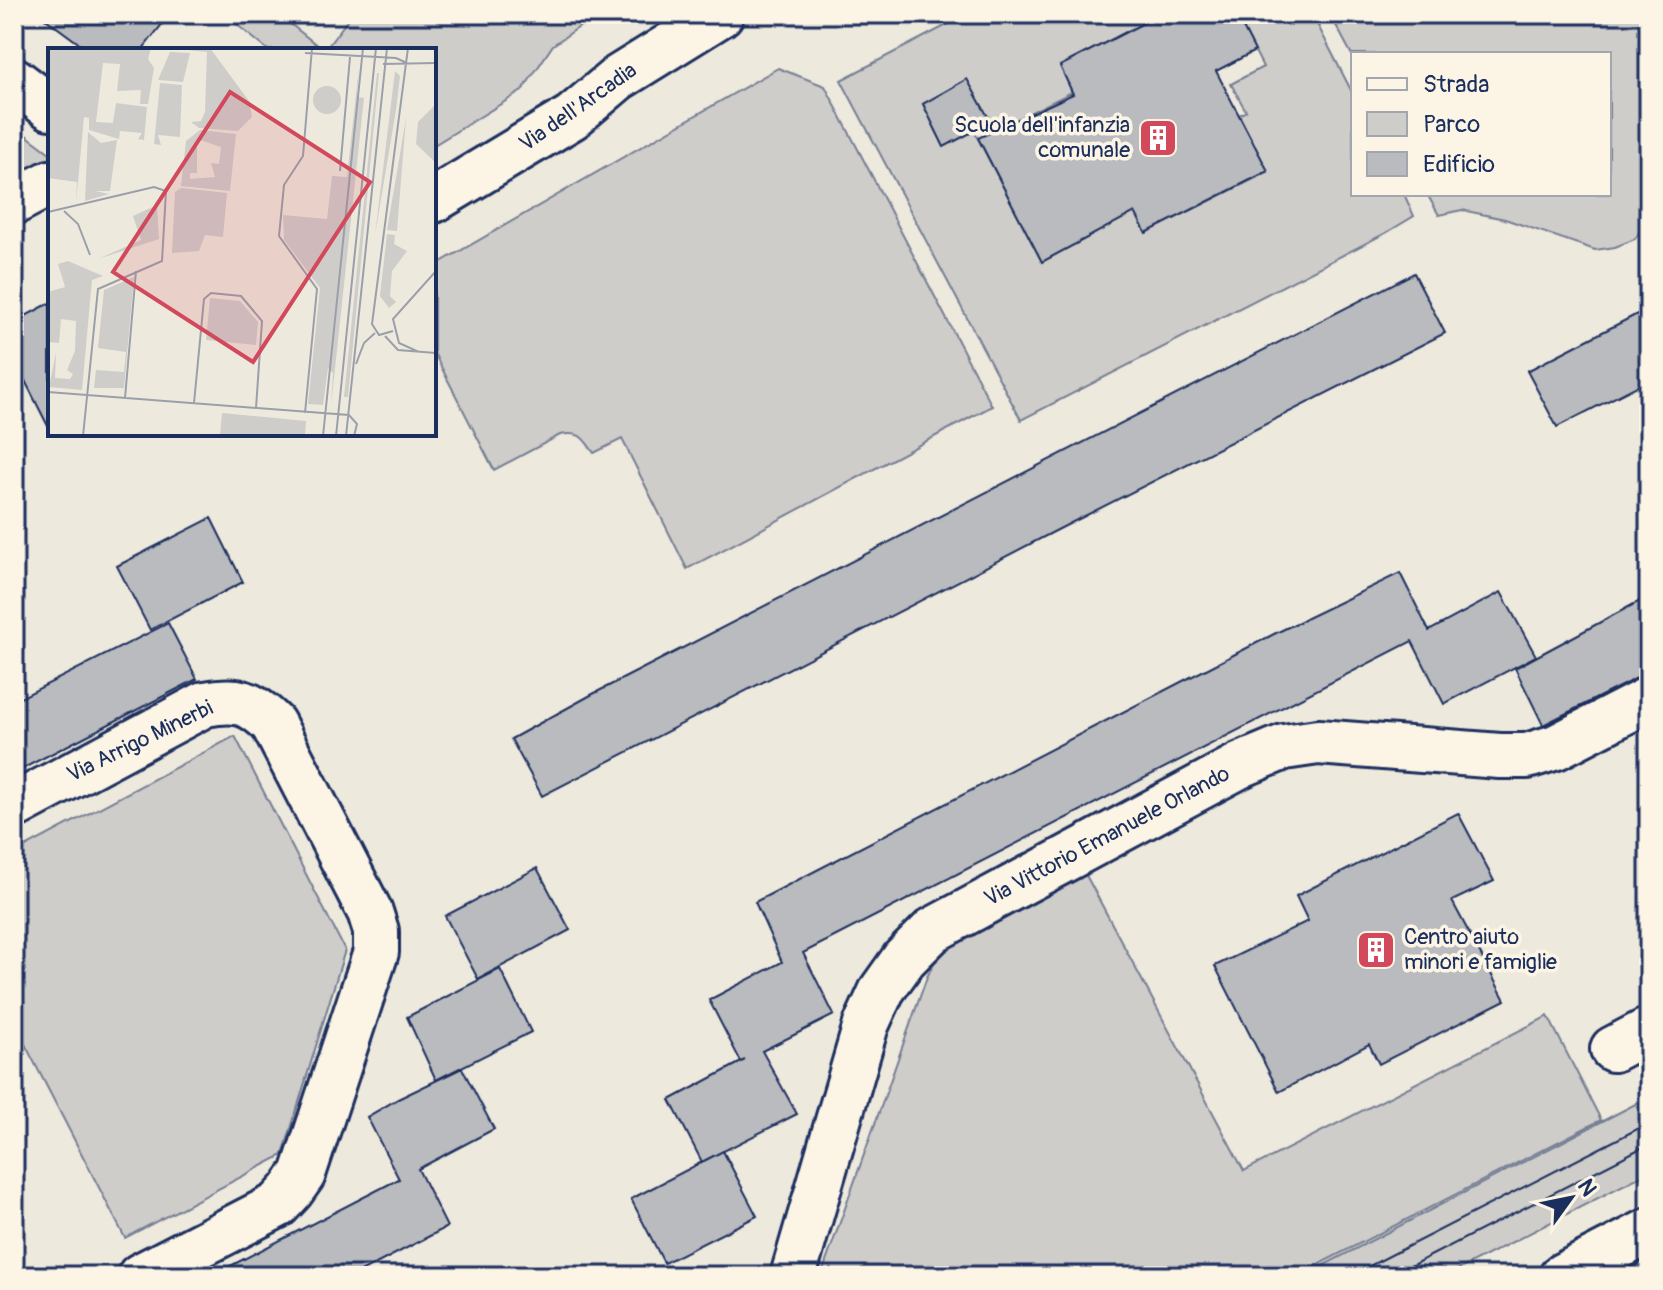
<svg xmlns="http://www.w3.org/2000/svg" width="1663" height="1290" viewBox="0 0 1663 1290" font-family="Pangolin,sans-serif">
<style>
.green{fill:#cfcdca;stroke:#757e94;stroke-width:2}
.building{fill:#babbbe;stroke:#1b2f5e;stroke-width:2}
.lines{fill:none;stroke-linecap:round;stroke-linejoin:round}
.minor-casing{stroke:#1b2f5e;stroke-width:50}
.major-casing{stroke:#1b2f5e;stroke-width:50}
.minor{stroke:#fcf5e5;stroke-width:44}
.major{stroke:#fcf5e5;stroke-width:44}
.tram{stroke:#1b2f5e;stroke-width:2}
.labels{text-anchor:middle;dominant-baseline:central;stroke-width:7;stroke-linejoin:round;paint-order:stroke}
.street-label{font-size:22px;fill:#1b2f5e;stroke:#fcf5e5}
.poi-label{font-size:22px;fill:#1b2f5e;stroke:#fcf5e5;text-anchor:end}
.inset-road{fill:none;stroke:#9a9faa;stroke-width:2}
.view{fill:#d1495b;fill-opacity:0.15;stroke:#d1495b;stroke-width:4}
.inset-edge{fill:none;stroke:#1b2f5e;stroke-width:4}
</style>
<rect width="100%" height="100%" fill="#eee9dd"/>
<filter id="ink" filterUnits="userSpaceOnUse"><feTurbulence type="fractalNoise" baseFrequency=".0125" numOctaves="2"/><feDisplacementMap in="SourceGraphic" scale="16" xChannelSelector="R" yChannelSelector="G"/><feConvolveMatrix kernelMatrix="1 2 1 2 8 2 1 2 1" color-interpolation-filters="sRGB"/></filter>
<g filter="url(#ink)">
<!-- green -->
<g class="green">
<polygon points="224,14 278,14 323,50 268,50"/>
<polygon points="352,14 598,14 553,45 522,91 434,145 434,50 325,50"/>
<polygon points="968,14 1161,14 1061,66 1072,92 995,130 967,80 923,104 944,147 974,131 1042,262 1096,233 1118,180 1146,233 1268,172 1239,115 1246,111 1231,84 1263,67 1236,14 1312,14 1353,94 1353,194 1404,194 1414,216 1386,233 1021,420 841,80"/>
<polygon points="1330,14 1649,14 1649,217 1635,239 1615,247 1595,250 1505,219 1462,210 1439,215 1427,194 1609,194 1609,54 1353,54 1353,57"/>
<path d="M778,68l47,18 167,320 -305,163 -65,-130 -28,14c-11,-15 -13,-22 -34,-18l-66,35 -60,-117v-87z"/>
<polygon points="14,126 50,153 50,171 14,189"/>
<polygon points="235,736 345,950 283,1155 125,1238 14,1023 14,853"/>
<polygon points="1080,864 1244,1171 1548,1016 1601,1120 1296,1276 821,1276 927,977 943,944"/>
<polygon points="1649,1097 1649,1172 1446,1276 1303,1276"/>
</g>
<!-- building -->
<g class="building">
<polygon points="39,14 170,14 142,50 88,50"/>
<polygon points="1161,14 1236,14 1255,51 1216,71 1268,171 1146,233 1135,212 1042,262 978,138 1073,94 1060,66"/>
<polygon points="967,79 991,122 944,147 923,104"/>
<polygon points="1414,273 1445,333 1067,525 542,796 511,739 591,695"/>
<polygon points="50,303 50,430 14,359 14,322"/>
<polygon points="1649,308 1649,380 1557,427 1527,371"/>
<polygon points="211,518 243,582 150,630 117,566"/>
<polygon points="1400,573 1429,631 1501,592 1536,656 1444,704 1412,641 803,953 834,1015 762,1051 797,1114 702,1162 670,1100 745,1060 741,1062 709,1000 782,962 755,902 1276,633"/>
<polygon points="1649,596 1649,672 1543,725 1515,668"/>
<polygon points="168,623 197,679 14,773 14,701"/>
<polygon points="1458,813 1494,881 1452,901 1505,1000 1379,1064 1369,1044 1279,1092 1215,966 1308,921 1296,896"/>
<polygon points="537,868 570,930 478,979 445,916"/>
<polygon points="500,969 531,1032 436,1080 407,1017"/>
<polygon points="462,1068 494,1129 418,1169 447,1227 353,1276 211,1276 399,1179 367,1117 398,1099"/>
<polygon points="723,1151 757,1216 664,1263 631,1199"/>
</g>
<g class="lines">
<defs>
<g id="minor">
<polyline points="14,80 50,107"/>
<polyline points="434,200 572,117 618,78 721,14"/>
<polyline points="14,202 50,183"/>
<path d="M14,806l191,-102c31,-6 45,-3 68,20l97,188 6,19v21l-73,222 -12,17 -13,14 -138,71"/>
<polyline points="1613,1049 1649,1030"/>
<polyline points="793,1276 866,1025 882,990 904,959 933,930 1241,765 1284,747 1318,742 1500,756 1527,756 1556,747 1649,699"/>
</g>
<polyline id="major" points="1562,1276 1649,1231"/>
</defs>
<!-- minor casing -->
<use href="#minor" class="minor-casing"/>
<!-- major casing -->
<use href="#major" class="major-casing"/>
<!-- minor -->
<use href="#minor" class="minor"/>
<!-- major -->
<use href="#major" class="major"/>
<!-- tram -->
<g class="tram">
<polyline points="1350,1276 1649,1123"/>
<polyline points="1391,1276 1649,1144"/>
</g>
</g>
</g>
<!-- icons -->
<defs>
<symbol id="building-square" viewBox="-11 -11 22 22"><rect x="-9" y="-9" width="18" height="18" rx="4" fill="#d1495b" stroke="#fcf5e5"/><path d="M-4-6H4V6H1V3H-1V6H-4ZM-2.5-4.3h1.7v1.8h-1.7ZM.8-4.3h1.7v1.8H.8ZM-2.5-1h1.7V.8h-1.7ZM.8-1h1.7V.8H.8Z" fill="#fff"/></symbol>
</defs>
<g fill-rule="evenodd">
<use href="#building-square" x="1136" y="116" width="44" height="44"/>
<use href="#building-square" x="1354" y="928" width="44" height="44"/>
</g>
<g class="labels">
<!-- street labels -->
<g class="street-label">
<text transform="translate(578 107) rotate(-35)">Via dell'Arcadia</text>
<text transform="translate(140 741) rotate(-26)">Via Arrigo Minerbi</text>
<text transform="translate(1107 836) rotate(-28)">Via Vittorio Emanuele Orlando</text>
</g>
<!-- poi labels -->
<g class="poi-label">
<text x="1130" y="125">Scuola dell'infanzia<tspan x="1130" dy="25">comunale</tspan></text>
<text x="1404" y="937" text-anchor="start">Centro aiuto<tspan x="1404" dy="25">minori e famiglie</tspan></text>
</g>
</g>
<!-- overview -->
<g transform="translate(48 48)">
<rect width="388" height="388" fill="#eee9dd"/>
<path d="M0,0h103l-3,11 6,9 -6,36h-8l1,-14 -24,1 3,-27 -17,-1 -7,59 17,1 3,-20 31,4 -3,33 -6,-1 4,-6 -22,-2 -1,8 -30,-9v-12l-5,-1 -8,86 1,-21 -29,-4zM119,0h43l39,53 3,16 -14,14 -39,-3 -8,-6 10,-1 4,-9 2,-60zM122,4l20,1 -7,29 -25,-2zM311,18l-2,31 7,1 -33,308 2,-33 -5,-5 -5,37 -15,-1 12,-116 -36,-48 -1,-25 44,4 5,-43 15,1zM347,23l5,5 -4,34 -21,125zM331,25l-31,324h-4l33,-324zM112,35l22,2 -2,52 -22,-2 3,10 -7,-1zM265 52a14 14 0 1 1 28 0a14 14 0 1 1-28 0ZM388,56v59l-20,-19 2,-22zM358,70l-9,113 -10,-1 12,-70zM152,82l36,4 -6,57 -49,-5 5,-45zM149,91l24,8 -2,17 -8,-1 4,14 -25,2v-6h7zM40,84l13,11 16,-3 -7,51h-15l14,3 -24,7zM133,140l46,5 -4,44 -18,-2 -6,16 -27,2 3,-61zM109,157l2,34 -61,20 43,-19 -8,-24zM339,186l8,1 -1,9 13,7 -15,20 -2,25 6,6 -7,6 -9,-12zM20,213l35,15 -11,4 -10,110 -33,-3 7,-34 -1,25 15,1 3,-5 -6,-4 8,-19 1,-30 -15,-2 -2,24 -11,-1v-50l17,-5 -7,-23zM86,229l-10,111h-30l2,-18 28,2 2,-20 -28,-4 6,-58zM162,250l30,3 18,21 -2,23 -50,-5zM174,365l84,8 -1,15h-85z" fill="#cfcdca" fill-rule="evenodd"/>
<path class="inset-road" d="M257,5l91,5 11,5M335,16l53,-1M292,123l10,-114M16,163l14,13 12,31M0,164l106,-25 12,4 -4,70 -64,28 -15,147M345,283l-14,4 -7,-11 36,-276M337,288l13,14 38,3M371,304l-20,-9 -6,-24 43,-48M308,316l8,-21 11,-10M0,344l301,23 8,9 -3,12M77,350l11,-127M146,355l10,-104 7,-6 30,3 21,25 -6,87M257,365l12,-124 -38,-53 5,-51 19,-29 9,-108M275,388l40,-388M288,388l40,-388M298,388l41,-388"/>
<path class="view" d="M182,44l140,90 -117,180 -140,-90z"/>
<rect width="388" height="388" class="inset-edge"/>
</g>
<!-- margin -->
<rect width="1663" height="1290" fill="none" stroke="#fcf5e5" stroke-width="48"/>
<rect x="24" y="24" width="1615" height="1242" fill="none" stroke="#1b2f5e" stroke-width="3" filter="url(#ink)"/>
<!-- legend -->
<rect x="1351" y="52" width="260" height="144" fill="#fcf5e5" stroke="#a2a6af" stroke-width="2"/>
<rect x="1367" y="78" width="40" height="12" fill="#fcf5e5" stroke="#a2a6af" stroke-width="2"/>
<text x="1423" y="92" font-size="24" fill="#1b2f5e">Strada</text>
<rect x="1367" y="112" width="40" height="24" fill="#cfcdca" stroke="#a2a6af" stroke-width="2"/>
<text x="1423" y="132" font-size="24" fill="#1b2f5e">Parco</text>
<rect x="1367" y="152" width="40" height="24" fill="#babbbe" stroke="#a2a6af" stroke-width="2"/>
<text x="1423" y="172" font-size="24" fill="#1b2f5e">Edificio</text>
<!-- north arrow -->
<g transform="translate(1571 1198) rotate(57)" stroke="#fcf5e5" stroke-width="6" paint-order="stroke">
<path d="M0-6L14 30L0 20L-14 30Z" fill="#1b2f5e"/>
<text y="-12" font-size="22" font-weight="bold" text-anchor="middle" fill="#1b2f5e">N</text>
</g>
</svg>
